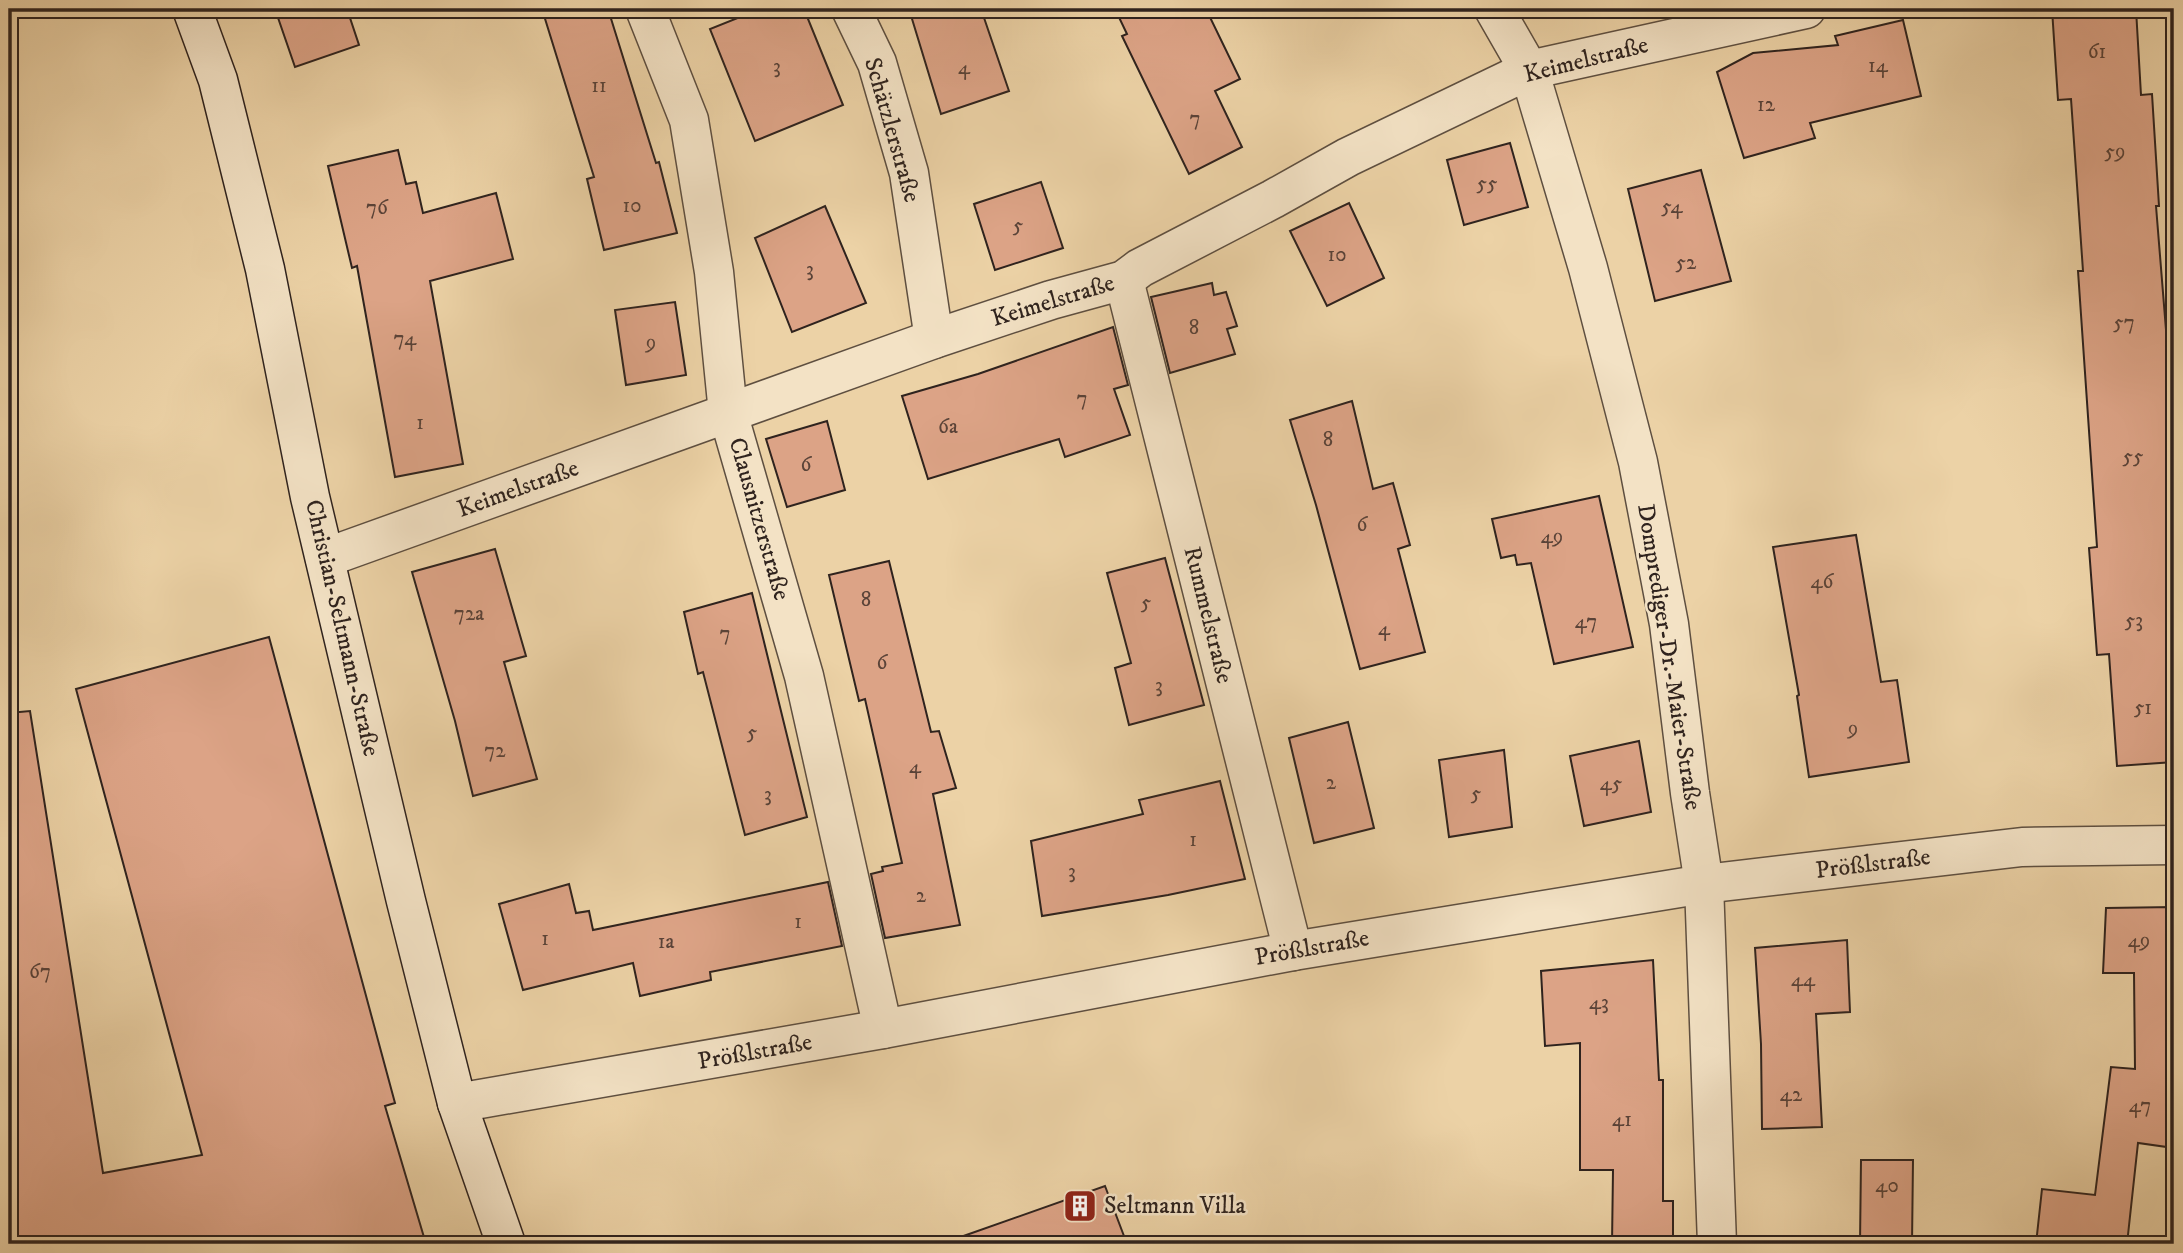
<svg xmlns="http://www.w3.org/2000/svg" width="2183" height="1253" viewBox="0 0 2183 1253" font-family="'IM FELL DW Pica',serif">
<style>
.building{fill:#dca386;stroke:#2f231e;stroke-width:2}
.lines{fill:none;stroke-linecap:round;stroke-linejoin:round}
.street-casing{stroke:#5e4f40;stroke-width:41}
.secondary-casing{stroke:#2f231e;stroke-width:41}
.street{stroke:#f3e2c5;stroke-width:38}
.secondary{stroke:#f3e2c5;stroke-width:38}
.labels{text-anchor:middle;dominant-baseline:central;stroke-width:5;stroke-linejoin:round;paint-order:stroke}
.number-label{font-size:21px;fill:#5a4338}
.street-label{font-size:24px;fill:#2f231e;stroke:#f3e2c5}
.poi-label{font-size:24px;fill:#2f231e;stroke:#f3e2c5;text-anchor:start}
</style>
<rect width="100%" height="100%" fill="#ecd2a6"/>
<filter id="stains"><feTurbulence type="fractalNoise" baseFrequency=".00286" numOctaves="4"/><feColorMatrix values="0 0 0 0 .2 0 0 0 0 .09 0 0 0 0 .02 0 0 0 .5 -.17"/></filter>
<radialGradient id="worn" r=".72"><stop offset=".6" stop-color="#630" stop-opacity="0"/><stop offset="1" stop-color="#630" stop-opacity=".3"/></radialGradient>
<!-- building -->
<g class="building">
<polygon points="275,9 347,9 359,45 295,67"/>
<polygon points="542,9 608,9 656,163 659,162 677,233 604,250 587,179 594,177"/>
<polygon points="760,9 804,9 843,105 755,141 710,29"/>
<polygon points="909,9 981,9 1009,91 941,114"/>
<polygon points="1115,9 1206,9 1240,79 1215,91 1242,147 1189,174 1122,36 1127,34"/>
<polygon points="2052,9 2136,9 2141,95 2152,94 2159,206 2156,206 2174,429 2174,485 2166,486 2174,592 2174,762 2117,766 2109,654 2097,655 2089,548 2097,547 2078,271 2083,271 2071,99 2058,100"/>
<polygon points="1903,20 1921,96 1810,123 1815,138 1744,158 1717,72 1753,53 1838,45 1835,36"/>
<polygon points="1510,143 1528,207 1464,225 1447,160"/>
<polygon points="398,150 406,184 416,182 423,213 496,193 513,259 430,281 463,464 395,477 357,266 352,268 328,166"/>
<polygon points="1701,170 1731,281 1655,301 1628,189"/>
<polygon points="1041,182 1063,248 995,270 974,204"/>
<polygon points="1349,203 1384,278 1327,306 1290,231"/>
<polygon points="825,206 866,303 792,332 755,238"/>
<polygon points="1212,283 1214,295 1226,292 1237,326 1227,329 1235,354 1170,373 1151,297"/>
<polygon points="675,302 686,375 626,385 615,310"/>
<polygon points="1113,327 1128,385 1114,389 1130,435 1065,457 1059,439 928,479 902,396 978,374"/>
<polygon points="1352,401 1373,489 1393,483 1410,545 1398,549 1425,652 1360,669 1316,505 1290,420"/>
<polygon points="827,421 845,490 787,507 766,439"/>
<polygon points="1599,496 1633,647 1554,664 1531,563 1517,565 1515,555 1501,558 1492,519"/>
<polygon points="1856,535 1881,682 1897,680 1909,762 1809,777 1797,696 1799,695 1773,547"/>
<polygon points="495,549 526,656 504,662 537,779 473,796 455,721 412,572"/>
<polygon points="1165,558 1204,705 1129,725 1115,668 1131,663 1107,573"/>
<polygon points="889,561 931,732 939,731 956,788 933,794 960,925 885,938 871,874 883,871 882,867 902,863 865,699 859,701 829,575"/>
<polygon points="752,593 807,817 745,835 703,672 698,674 684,612"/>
<polygon points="269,637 395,1103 385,1106 426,1244 9,1244 9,713 30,711 103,1173 202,1155 76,689"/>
<polygon points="1348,722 1374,828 1314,843 1289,738"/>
<polygon points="1639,741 1651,812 1584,826 1570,756"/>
<polygon points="1504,750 1512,827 1449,837 1439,760"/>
<polygon points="1220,781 1245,879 1168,895 1042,916 1031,841 1143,814 1139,800"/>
<polygon points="828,882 842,946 710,972 711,980 640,996 633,963 523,990 499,904 569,884 576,913 589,911 593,930"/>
<polygon points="2174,907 2174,1148 2138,1143 2127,1244 2036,1244 2042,1189 2095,1195 2111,1067 2135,1069 2134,973 2103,973 2106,908"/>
<polygon points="1847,940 1850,1012 1816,1014 1822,1127 1762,1129 1761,1044 1755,948"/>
<polygon points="1653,960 1659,1080 1663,1080 1663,1201 1673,1201 1673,1244 1612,1244 1613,1170 1580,1170 1580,1043 1545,1046 1541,971"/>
<polygon points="1861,1160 1913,1160 1912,1244 1860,1244"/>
<polygon points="1105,1186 1127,1244 956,1244 955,1239"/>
</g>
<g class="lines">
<defs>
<g id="street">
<polyline points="645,9 689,120 714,272 728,413 804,676 883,1029"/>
<polyline points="851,9 877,63 909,173 934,339"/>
<polyline points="1494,9 1529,70 1588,268 1638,462 1669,624 1690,793 1704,884 1717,1244"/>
<polyline points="1124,280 1293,951"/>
<polyline points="325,558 934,339 1051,300 1124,280 1140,268 1273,199 1348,157 1529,70 1806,9"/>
<polyline points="457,1103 883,1029 1293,951 1704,884 2022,847 2174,845"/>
</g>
<polyline id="secondary" points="192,9 218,80 265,269 310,497 406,901 457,1103 506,1244"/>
</defs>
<!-- street casing -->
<use href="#street" class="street-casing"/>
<!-- secondary casing -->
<use href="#secondary" class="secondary-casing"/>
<!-- street -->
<use href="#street" class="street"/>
<!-- secondary -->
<use href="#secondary" class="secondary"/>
</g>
<!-- icons -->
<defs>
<symbol id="building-square" viewBox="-11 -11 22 22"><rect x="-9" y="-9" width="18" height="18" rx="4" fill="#8f2418" stroke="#f3e2c5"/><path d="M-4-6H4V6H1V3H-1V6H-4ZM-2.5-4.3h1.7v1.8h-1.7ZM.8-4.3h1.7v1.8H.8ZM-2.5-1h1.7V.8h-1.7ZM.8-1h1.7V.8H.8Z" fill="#fff"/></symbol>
</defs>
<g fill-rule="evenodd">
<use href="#building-square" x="1061" y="1187" width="38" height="38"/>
</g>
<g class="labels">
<!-- number labels -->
<g class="number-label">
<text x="2097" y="52">61</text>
<text x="1878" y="66">14</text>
<text x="777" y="67">3</text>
<text x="964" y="68">4</text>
<text x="599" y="86">11</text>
<text x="1766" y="105">12</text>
<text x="1195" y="119">7</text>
<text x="2115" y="152">59</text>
<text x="1487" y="184">55</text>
<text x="632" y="206">10</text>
<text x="1672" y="207">54</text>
<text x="377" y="208">76</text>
<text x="1018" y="226">5</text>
<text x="1337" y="255">10</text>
<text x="1686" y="263">52</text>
<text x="810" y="270">3</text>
<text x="2124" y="323">57</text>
<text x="1194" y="328">8</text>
<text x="405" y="339">74</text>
<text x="651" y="343">9</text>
<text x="1082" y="399">7</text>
<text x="420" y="423">1</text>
<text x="948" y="427">6a</text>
<text x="1328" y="440">8</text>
<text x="2133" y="457">55</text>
<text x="806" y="465">6</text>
<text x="1362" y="525">6</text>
<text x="1552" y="537">49</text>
<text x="1822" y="582">46</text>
<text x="866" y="600">8</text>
<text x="1146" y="603">5</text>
<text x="469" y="614">72a</text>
<text x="2134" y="621">53</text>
<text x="1586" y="622">47</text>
<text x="1384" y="629">4</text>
<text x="725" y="634">7</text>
<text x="882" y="663">6</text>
<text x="1159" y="686">3</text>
<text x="2143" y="708">51</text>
<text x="1853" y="729">9</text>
<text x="752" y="733">5</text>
<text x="495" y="751">72</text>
<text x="915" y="767">4</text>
<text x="1331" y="783">2</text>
<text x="1611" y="784">45</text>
<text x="1476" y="794">5</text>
<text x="768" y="795">3</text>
<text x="1193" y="840">1</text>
<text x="1072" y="872">3</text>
<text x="921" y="896">2</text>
<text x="798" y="922">1</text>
<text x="545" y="939">1</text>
<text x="2139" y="941">49</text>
<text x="666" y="942">1a</text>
<text x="40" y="972">67</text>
<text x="1803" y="980">44</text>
<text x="1599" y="1003">43</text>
<text x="1791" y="1095">42</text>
<text x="2140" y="1106">47</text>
<text x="1622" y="1120">41</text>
<text x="1887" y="1186">40</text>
</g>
<!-- street labels -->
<g class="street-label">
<text transform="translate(1586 60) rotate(-14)">Keimelstraße</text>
<text transform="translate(892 130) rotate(74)">Schätzlerstraße</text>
<text transform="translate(1053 301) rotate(-17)">Keimelstraße</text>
<text transform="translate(518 489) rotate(-20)">Keimelstraße</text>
<text transform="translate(759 519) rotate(74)">Clausnitzerstraße</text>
<text transform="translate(1208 615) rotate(76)">Rummelstraße</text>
<text transform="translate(342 628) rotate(77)">Christian-Seltmann-Straße</text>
<text transform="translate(1669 657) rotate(81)">Domprediger-Dr.-Maier-Straße</text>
<text transform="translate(1873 864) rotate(-7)">Prößlstraße</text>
<text transform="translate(1312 948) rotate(-10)">Prößlstraße</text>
<text transform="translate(755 1052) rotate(-10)">Prößlstraße</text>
</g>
<!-- poi labels -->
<g class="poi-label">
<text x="1104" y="1206">Seltmann Villa</text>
</g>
</g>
<!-- margin -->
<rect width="2183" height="1253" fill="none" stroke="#ecd2a6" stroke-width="35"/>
<rect x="10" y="10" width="2162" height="1232" fill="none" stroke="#2f231e" stroke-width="3.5"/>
<rect x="18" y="18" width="2148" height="1218" fill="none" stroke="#2f231e" stroke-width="2"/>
<rect width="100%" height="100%" filter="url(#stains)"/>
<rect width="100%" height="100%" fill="url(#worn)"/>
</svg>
